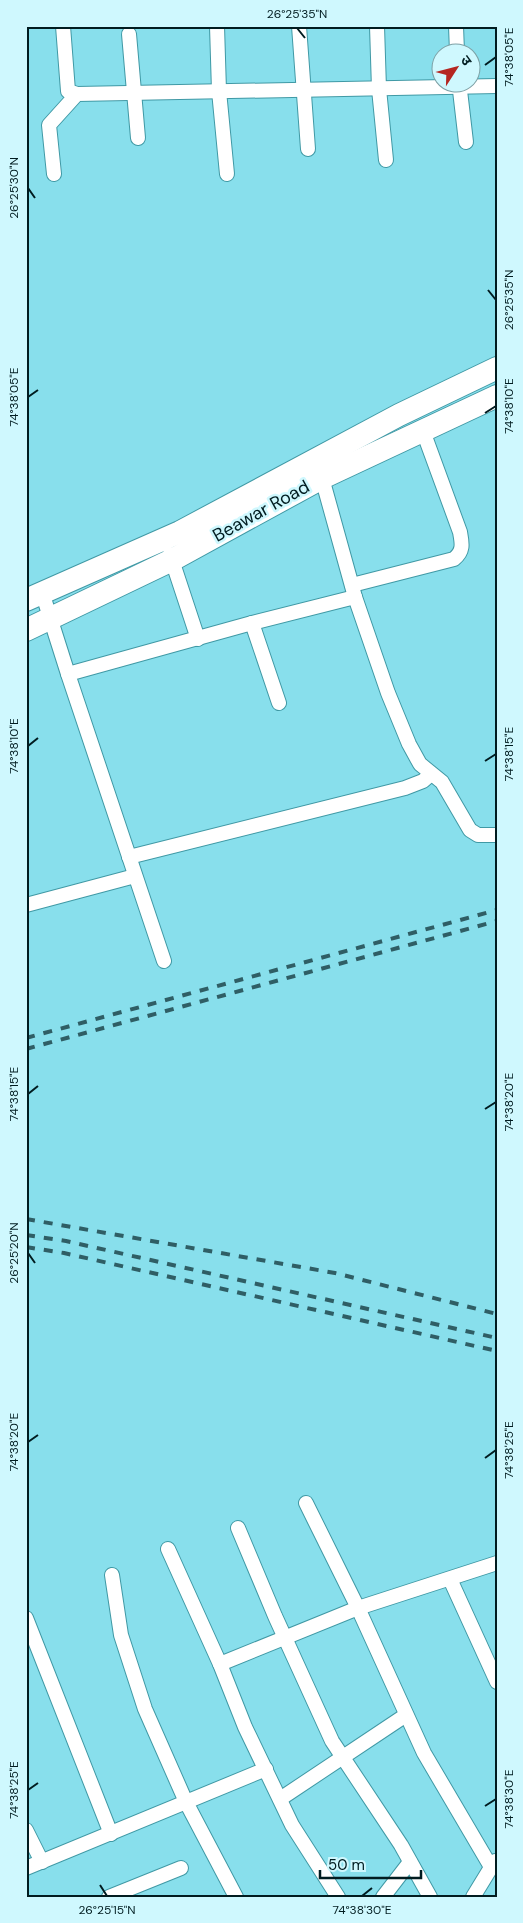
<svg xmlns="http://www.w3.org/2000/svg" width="523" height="1923" viewBox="0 0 523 1923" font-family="'DM Sans','Noto Sans Devanagari',sans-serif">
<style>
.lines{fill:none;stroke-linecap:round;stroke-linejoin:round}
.minor-casing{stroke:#4099a5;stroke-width:16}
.primary-casing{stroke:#4099a5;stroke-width:24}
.minor{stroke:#fff;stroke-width:14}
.primary{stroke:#fff;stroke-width:22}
.rail{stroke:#2f5e65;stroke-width:4;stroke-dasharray:9 9;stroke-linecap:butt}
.ticks{fill:none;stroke:#011c20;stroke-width:2}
.labels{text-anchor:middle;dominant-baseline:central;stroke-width:5;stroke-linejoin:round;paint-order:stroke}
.street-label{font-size:18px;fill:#011c20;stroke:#cff8fe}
.neatline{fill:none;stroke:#011c20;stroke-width:2}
.ticks-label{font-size:12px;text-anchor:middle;fill:#011c20}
</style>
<rect width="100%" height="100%" fill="#88dfec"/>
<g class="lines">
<defs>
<g id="minor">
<polyline points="63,26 68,91 77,94"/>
<polyline points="217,26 219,91 227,174"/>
<polyline points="299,26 308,149"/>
<polyline points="377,26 379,89 386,160"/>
<polyline points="456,26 457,52"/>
<polyline points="129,34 138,138"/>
<polyline points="459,82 466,142"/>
<polyline points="54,174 49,125 77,94 497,86"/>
<polyline points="322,478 355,597 388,693 409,744 420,764 442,782 470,830 478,835 497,835"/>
<polyline points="170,554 198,639"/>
<path d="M352,585l102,-26c10,-8 8,-16 6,-27l-37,-101"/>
<polyline points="42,592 68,674 252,623 355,597"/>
<polyline points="252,623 279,703"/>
<polyline points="68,674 164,961"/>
<polyline points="129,857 405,788 423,781 431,774"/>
<polyline points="26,905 135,876"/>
<polyline points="306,1503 358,1608 424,1753 491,1867"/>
<polyline points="238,1528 275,1616 332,1741 401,1845 430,1897"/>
<polyline points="168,1549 220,1664 245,1727 292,1825 338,1897"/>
<polyline points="112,1575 121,1635 145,1709 186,1802 236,1897"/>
<polyline points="450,1579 497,1682"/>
<polyline points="26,1618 111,1834"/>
<polyline points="220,1664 358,1608 497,1563"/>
<polyline points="280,1799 406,1715"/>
<polyline points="26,1830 42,1862"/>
<polyline points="26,1868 266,1769"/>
<polyline points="109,1897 181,1868"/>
<polyline points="383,1897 410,1862"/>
<polyline points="473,1897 495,1861"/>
</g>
<g id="primary">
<polyline points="26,600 180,532 399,415 497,368"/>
<polyline points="26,630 172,560 322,478 497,396"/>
</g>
</defs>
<!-- minor casing -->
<use href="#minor" class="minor-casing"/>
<!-- primary casing -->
<use href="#primary" class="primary-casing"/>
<!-- minor -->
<use href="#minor" class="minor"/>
<!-- primary -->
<use href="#primary" class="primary"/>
<!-- rail -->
<g class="rail">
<polyline points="26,1038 497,910"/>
<polyline points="26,1049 497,921"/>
<polyline points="26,1219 335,1273 497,1314"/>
<polyline points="26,1235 66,1241 497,1338"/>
<polyline points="26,1247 64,1253 497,1351"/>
</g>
</g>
<!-- ticks -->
<path class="ticks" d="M297,28l8,10M485,65l11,-8M28,188l7,10M488,290l8,10M28,397l10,-7M485,413l11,-7M28,746l10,-8M485,761l11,-7M28,1094l10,-8M485,1109l11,-7M28,1253l7,10M28,1442l10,-7M485,1458l11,-8M28,1790l10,-7M485,1806l11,-7M100,1885l7,11M362,1896l10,-8"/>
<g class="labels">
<!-- street labels -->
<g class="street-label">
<text transform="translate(261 511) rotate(-29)">Beawar Road</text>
</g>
</g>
<!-- border -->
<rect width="523" height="1923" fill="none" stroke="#cff8fe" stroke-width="55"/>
<!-- north arrow -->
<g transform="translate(456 68) rotate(54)"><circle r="24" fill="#cff8fe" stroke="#7da0a5"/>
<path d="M0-4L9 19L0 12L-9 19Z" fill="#b52621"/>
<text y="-8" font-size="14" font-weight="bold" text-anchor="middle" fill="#011c20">उ</text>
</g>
<!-- scale -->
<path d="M320 1870v8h101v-8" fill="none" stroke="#011c20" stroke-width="2.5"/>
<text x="328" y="1870" font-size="15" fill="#011c20" stroke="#cff8fe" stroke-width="4" paint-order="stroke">50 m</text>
<rect x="28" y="28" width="468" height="1868" class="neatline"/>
<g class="ticks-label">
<text x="297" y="18">26°25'35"N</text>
<text transform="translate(509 57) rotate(-90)" y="4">74°38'05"E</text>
<text transform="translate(14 188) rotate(-90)" y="4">26°25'30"N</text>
<text transform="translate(509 300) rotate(-90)" y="4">26°25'35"N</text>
<text transform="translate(14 397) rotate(-90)" y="4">74°38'05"E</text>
<text transform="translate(509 406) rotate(-90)" y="4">74°38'10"E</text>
<text transform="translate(14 746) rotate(-90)" y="4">74°38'10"E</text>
<text transform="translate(509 754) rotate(-90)" y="4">74°38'15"E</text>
<text transform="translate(14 1094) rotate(-90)" y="4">74°38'15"E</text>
<text transform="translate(509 1102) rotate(-90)" y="4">74°38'20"E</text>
<text transform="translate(14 1253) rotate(-90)" y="4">26°25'20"N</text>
<text transform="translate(14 1442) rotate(-90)" y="4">74°38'20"E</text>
<text transform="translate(509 1450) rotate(-90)" y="4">74°38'25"E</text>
<text transform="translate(14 1790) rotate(-90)" y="4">74°38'25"E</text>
<text transform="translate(509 1799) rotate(-90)" y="4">74°38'30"E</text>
<text x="107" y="1914">26°25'15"N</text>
<text x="362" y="1914">74°38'30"E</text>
</g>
</svg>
